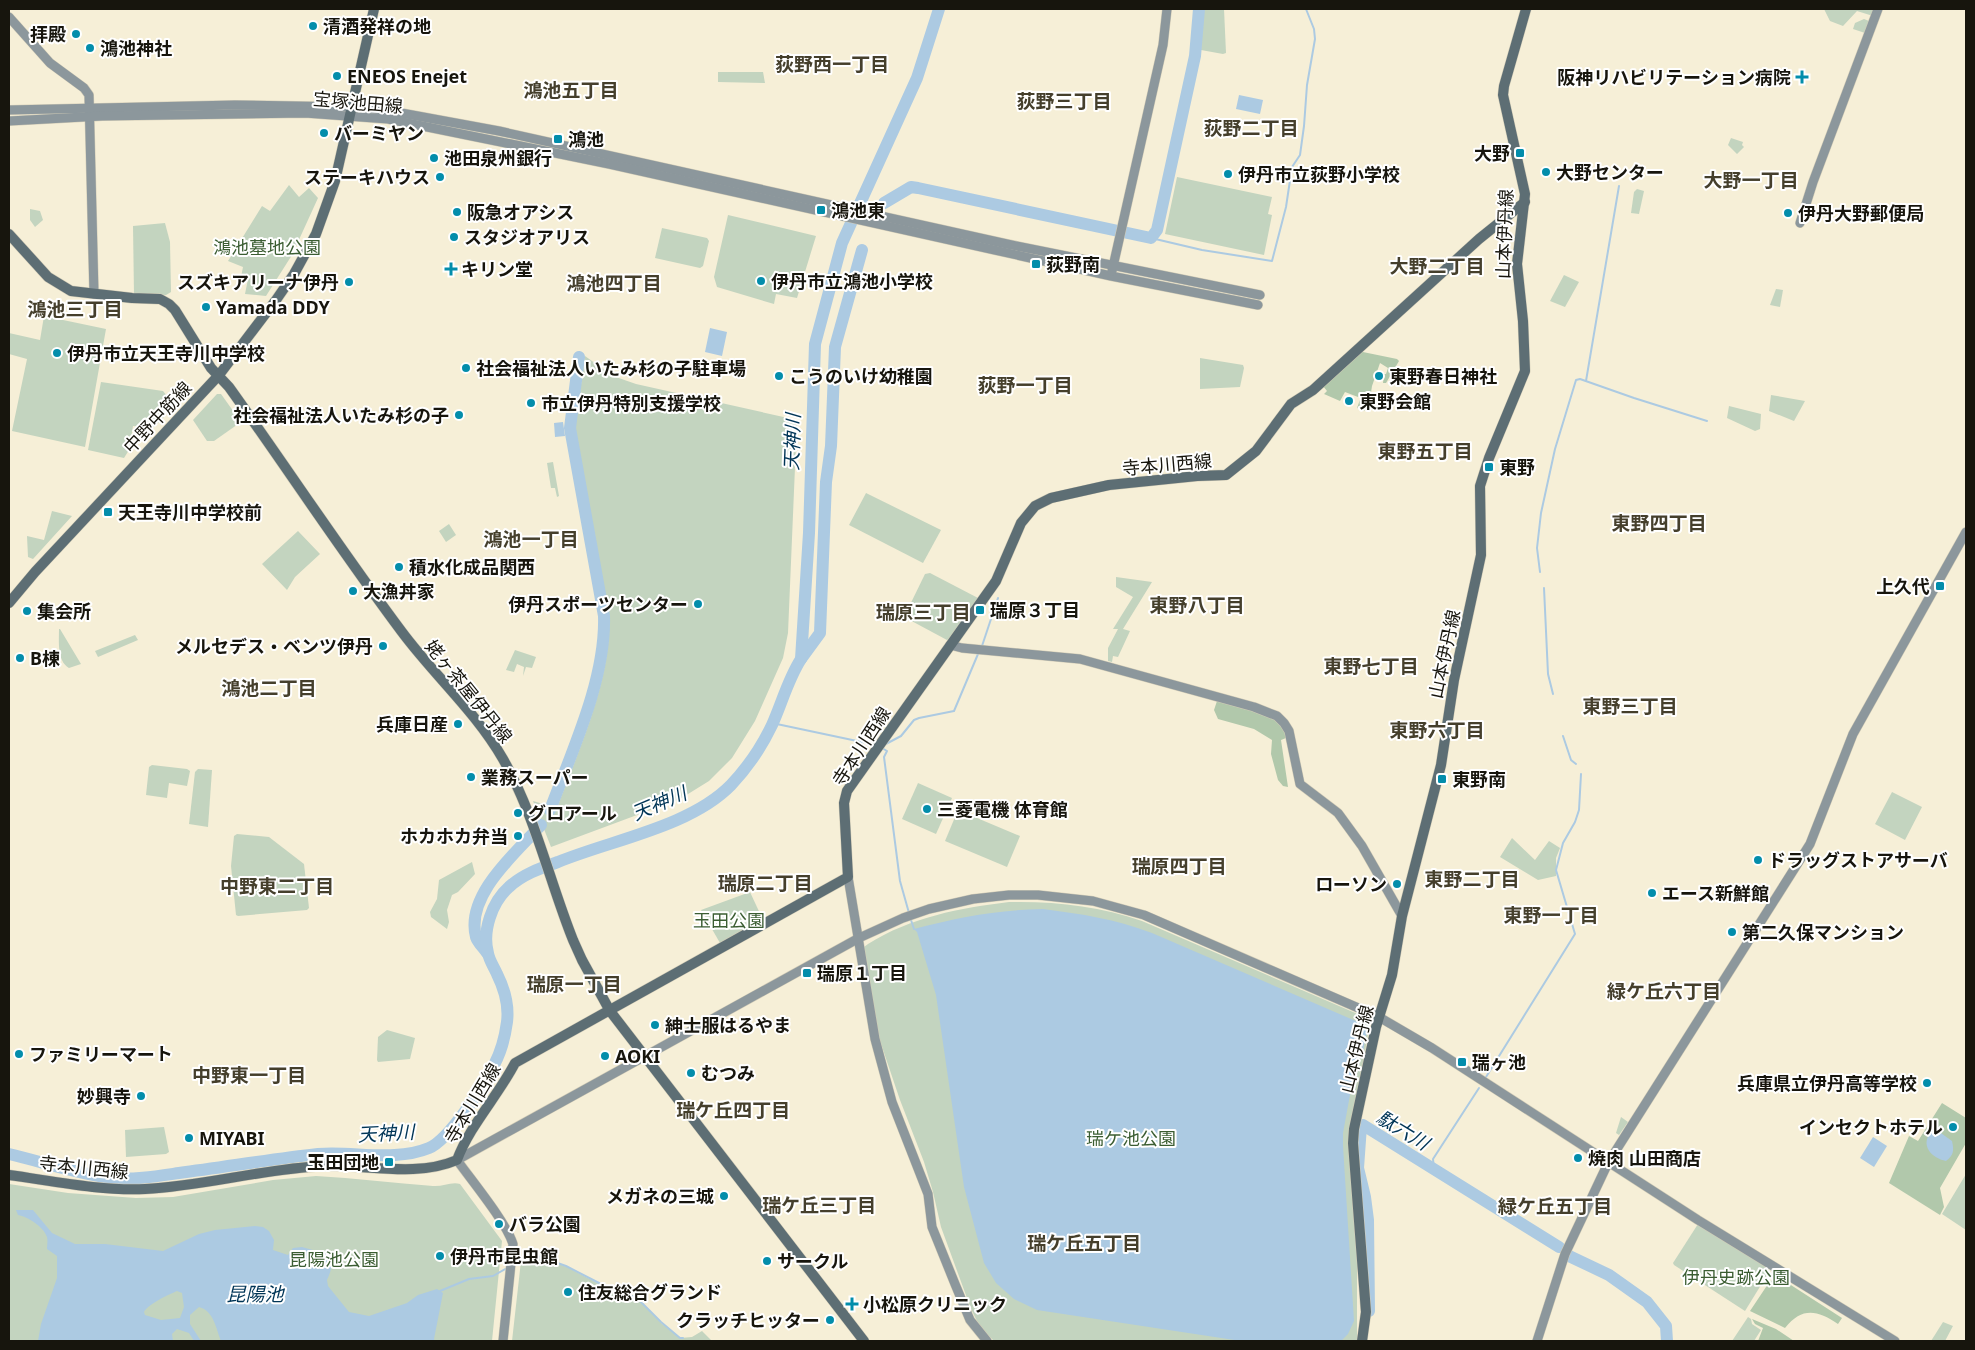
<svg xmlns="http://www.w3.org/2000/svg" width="1975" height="1350" viewBox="0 0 1975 1350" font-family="'Noto Sans','Noto Sans JP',sans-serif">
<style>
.green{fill:#c3d4bf}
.forest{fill:#b1c8ab}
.water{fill:#accae2;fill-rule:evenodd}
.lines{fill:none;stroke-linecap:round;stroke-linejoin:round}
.stream{stroke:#accae2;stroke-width:2}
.river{stroke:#accae2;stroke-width:12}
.tertiary-casing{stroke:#d2ccb7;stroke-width:10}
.secondary-casing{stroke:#d2ccb7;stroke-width:11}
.tertiary{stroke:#8c979c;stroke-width:9}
.secondary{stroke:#5d6e74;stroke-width:10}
.poi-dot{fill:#038dab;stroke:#fff;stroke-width:2}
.labels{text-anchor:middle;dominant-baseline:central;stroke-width:4;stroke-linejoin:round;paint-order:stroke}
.poi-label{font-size:18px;font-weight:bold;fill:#17150d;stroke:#fff;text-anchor:start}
.street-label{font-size:18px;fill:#17150d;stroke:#fff}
.park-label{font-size:18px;fill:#3b5d32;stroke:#fff}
.neighbourhood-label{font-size:19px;font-weight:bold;fill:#453f2c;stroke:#fff}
.water-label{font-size:19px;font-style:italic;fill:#003556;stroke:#fff}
</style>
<rect width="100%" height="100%" fill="#f6efd7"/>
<!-- green -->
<g class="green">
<polygon points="1203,9 1224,9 1226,53 1223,54 1201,50"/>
<polygon points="1824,9 1875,9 1873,16 1857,11 1843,26 1830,21"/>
<polygon points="1864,19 1869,21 1865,33 1853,29 1855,23"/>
<polygon points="718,72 763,72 765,83 718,82"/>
<polygon points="1731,138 1743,142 1742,145 1744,147 1737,154 1728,145"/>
<polygon points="1177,177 1272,197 1268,214 1272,215 1264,255 1165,234"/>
<polygon points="289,185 299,197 309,188 318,198 292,255 266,296 245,294 248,279 241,277 243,267 228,261 262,206 270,211"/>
<polygon points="1637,189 1644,191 1639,214 1631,213 1634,192"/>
<polygon points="30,209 40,211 43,220 35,227 30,220"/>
<polygon points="728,215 816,236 797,298 776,294 774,304 717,287 714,277"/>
<polygon points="165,223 170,242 171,292 166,295 134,294 133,226"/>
<polygon points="662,228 707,238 709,241 703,266 700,268 655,258"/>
<polygon points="1564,275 1579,282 1565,307 1550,301"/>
<polygon points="1776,289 1783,290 1780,307 1770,305"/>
<polygon points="44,316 106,329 85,447 12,431 27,359 9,354 9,333 40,340"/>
<path d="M585,356l28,20 23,8 161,36 -9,213 -5,25 -28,63 -23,37 -23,23 -29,18 -129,48 -18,-46 24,7c22,-59 55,-130 52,-193l-34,-187z"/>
<polygon points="1200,358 1243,365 1244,368 1240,387 1200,389"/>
<polygon points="101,382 163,391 167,396 165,416 153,428 133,426 129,450 124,458 88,450"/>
<polygon points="217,394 221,394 241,422 214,441 207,441 193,420"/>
<polygon points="1771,395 1805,401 1794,421 1769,411"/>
<polygon points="1729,406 1761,414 1760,429 1755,431 1727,418"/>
<polygon points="553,462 559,496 557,497 555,488 551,488 547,463"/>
<polygon points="866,493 941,530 923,563 849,525"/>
<polygon points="52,511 72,516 33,559 28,557 27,536 44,540"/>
<polygon points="449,524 456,535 446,542 439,531"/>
<polygon points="298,531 320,554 295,577 287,590 262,564"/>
<polygon points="930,573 978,598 954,637 947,640 906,618 905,615 925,574"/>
<polygon points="1116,577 1152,582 1123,629 1130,631 1118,657 1113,656 1112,662 1108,661 1108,648 1118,629 1113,629 1133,597 1116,587"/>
<path d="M59,629h1l21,35 -12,4c-12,-7 -10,-26 -10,-39z"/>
<polygon points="135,635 138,640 98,657 95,651"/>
<polygon points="515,650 536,657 532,668 526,667 523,676 524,667 517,664 514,672 506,670"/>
<polygon points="152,765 187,769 190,771 187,786 169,783 167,798 146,795 149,767"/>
<polygon points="198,769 212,770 208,827 189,824 195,772"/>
<polygon points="918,783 952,798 936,834 902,819"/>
<polygon points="1892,792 1922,807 1905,840 1875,824"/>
<polygon points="958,810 1020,836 1007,867 945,841"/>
<polygon points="237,834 269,837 304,864 309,908 307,910 238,916 236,915 231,866 234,836"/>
<polygon points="1512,838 1535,860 1549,841 1560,848 1556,858 1556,876 1538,880 1500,857"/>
<polygon points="472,862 475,874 458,892 452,895 447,910 449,922 447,929 431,917 430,912 437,899 439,880"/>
<polygon points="750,892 763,920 723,944 720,943 701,910"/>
<path d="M1009,902c46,-1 90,4 133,19l225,97 2,10 -19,113 7,117v83h-363l-14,-14 -9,-18 -30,-82 -8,-35 -9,-30 -24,-62 -21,-62 -16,-86 1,-5 4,-3c43,-27 92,-36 141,-42z"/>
<polygon points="387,1030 415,1038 410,1059 378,1062 377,1060 378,1037"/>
<polygon points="1621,1117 1628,1122 1619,1135 1616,1133"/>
<polygon points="164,1127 169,1152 166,1154 126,1157 125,1130"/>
<polygon points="1966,1174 1966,1230 1942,1214"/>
<path d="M316,1176c39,2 78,7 117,10 9,1 19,-5 27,-2l42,57 -10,100h-483v-157l59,9 68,5 37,-1 100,-17z"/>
<polygon points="1698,1224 1768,1268 1769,1272 1745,1311 1674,1265 1673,1263"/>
<polygon points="532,1254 567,1267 601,1285 638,1298 661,1323 680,1338 692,1337 702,1331 712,1341 512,1341 521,1261"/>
<polygon points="1748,1317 1751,1319 1752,1324 1761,1330 1754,1341 1732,1341"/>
<polygon points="1943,1322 1953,1326 1945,1341 1931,1341"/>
</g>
<!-- forest -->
<g class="forest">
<polygon points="1358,351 1397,359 1399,361 1386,383 1383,383 1384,374 1386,374 1388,368 1380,363 1372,386 1369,406 1364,411 1357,408 1361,397 1360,395 1358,397 1345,392 1340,401 1324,394 1327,391 1323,386"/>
<path d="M1217,701c16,5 52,11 63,23 4,4 5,9 6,14l-5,2 7,47 -5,-1 -5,-6 -7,-26 1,-14 -18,-11 -36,-10 -4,-9z"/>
<polygon points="1942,1103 1966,1118 1966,1143 1940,1188 1944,1207 1940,1215 1889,1183 1909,1136 1918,1141"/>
<path d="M1780,1278l62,40 -4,6c-21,-14 -36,-17 -53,4l-35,-17 20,-30z"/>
<polygon points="1752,1319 1776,1329 1794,1341 1758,1341 1763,1328 1755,1324"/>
</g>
<!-- water -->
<g class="water">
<polygon points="1239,95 1263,100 1260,114 1236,109"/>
<polygon points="710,328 727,332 722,356 705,352"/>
<polygon points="563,422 565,436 555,437 554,423"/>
<path d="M1043,909c39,5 72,10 109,24l213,92 2,4 -5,28h-5l-14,76v13l11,175 -6,13 -7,7h-100l-204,-31 -23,-11 -18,-16 -12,-20 -20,-76 -28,-192 -19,-63 -3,-3c45,-12 81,-19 129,-20z"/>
<path d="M1938,1131l14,10c2,9 2,14 -6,20 -15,-3 -26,-16 -15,-29z"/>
<polygon points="1873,1137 1887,1146 1874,1167 1860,1158"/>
<path d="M16,1210h17l19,23 23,11h30l58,7 36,-17 16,-4 40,-4 8,1 6,4 5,9 -1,10 15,5 5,-7 9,-1 25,7c6,10 5,15 0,26l1,6 21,26 20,4 38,-13 11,-8 19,-6 6,4 -9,46 1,2h-214c-5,-12 -7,-30 -22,-34l-9,8v9l11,17h-7l-5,-8 -12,-4 -5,5 1,7h-135l3,-17 16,-46v-22l-10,-7c0,-3 1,-9 0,-12 -4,-11 -19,-20 -29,-22zM177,1291l5,2 2,14 -4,11 -19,2 -16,-5 -1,-3c4,-8 24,-17 33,-21z"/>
</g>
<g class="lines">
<!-- stream -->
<g class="stream">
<polyline points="1151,238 1202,250 1272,261 1286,207 1292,167 1300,155 1304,126 1307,85 1315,39 1314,29 1306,9"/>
<polyline points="1586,381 1619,186"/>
<polyline points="1540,572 1537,548 1541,513 1555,449 1576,380 1580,379 1634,398 1707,421"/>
<polyline points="1544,588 1548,674 1553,694"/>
<polyline points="982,646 998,598"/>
<polyline points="772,723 876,745"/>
<polyline points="1563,736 1571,760 1576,764"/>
<polyline points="884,745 901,736 914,720 919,718 954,711 978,654"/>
<polyline points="882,748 887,751 884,757 900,881 909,913"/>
<polyline points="911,920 914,929"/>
<polyline points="1486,1077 1575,934 1556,870 1563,843 1575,822 1579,810 1581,774"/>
<polyline points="1434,1169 1433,1159 1479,1088"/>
<polyline points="514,1264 532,1254 566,1266 601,1284 637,1298 661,1322 680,1338 683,1338"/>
<polyline points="440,1291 469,1279 493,1276 507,1268"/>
</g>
<!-- river -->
<g class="river">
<polyline points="884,203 911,187 918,188 1151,238 1157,230 1195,56 1199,9"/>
<polyline points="801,659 820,633 826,482 831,446 835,347 862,250"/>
<path d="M550,810c22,-59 56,-131 54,-194l-34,-188 9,-71"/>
<path d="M487,953c-3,-5 -9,-10 -11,-16 -11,-42 40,-84 65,-112"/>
<path d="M9,1154c34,8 69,20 103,24 22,2 46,-2 67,-5 47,-6 93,-14 139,-19 36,-3 77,8 111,-6 20,-8 55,-63 65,-83 7,-13 11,-28 13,-43 2,-16 -3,-34 -10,-48 -3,-7 -8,-14 -9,-21 -6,-22 4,-51 21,-66 14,-13 32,-19 49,-25 53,-22 132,-35 173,-77 16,-17 31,-39 41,-60 10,-22 16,-46 29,-66l8,-126 6,-189 27,-101 75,-165 22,-69"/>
<polyline points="1569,1256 1609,1275 1647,1302 1666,1326 1667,1341"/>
<polyline points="1369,1311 1368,1220 1365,1197 1358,1168 1361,1126 1363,1125 1559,1247"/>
</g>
<defs>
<g id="tertiary">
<polyline points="9,17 50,63 84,88 89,95 94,294"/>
<polyline points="9,110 235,105 352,107 385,110 499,131 1007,244 1260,295"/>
<polyline points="9,121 102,116 305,113 388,119 609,164 1111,276 1258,305"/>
<polyline points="1800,223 1813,182 1878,9"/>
<polyline points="1112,271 1163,45 1167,9"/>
<polyline points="950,645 962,648 1080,659 1254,707 1277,716 1284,723 1289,731 1300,784 1338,813 1362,846 1402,916"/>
<polyline points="848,877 875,1039 892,1102 928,1194 932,1227 955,1284 970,1320 987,1341"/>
<path d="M503,1341l10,-97c-7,-22 -41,-63 -56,-84l402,-222 44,-20 26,-9 44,-10 36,-4h29l55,6 51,14 235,102 53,31 266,172 197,121"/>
<polyline points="1537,1341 1565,1254 1608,1163 1810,844 1853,734 1966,532"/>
</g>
<g id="secondary">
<path d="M9,234l39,43 23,14 61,7 28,1 9,5 6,6 36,58 18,19c58,81 113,165 173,245 32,43 74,80 101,127 32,56 46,121 70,181l9,20 28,51 254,330"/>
<polyline points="9,603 35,572 219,375 276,300 294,274 316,234 335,181 374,9"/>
<path d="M9,1175c44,6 91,16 136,14 59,-3 117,-20 177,-23 44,-2 93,12 135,-6 13,-35 41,-64 58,-97l333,-186 -4,-74 3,-12 149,-210 25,-58 14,-17 16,-8 58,-13 88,-9 29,-1 30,-24 35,-47 22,-14 166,-151 46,-37"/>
<polyline points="1362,1341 1366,1312 1353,1143 1354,1129 1376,1027 1392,975 1402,916 1441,765 1454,680 1481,555 1480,486 1489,458 1525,371 1523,321 1517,264 1525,194 1503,95 1504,86 1526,9"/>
</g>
</defs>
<!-- tertiary casing -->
<use href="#tertiary" class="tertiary-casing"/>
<!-- secondary casing -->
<use href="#secondary" class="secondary-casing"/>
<!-- tertiary -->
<use href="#tertiary" class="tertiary"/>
<!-- secondary -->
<use href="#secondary" class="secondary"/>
</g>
<!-- markers -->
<g class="poi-dot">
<circle cx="313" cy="26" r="5"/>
<circle cx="76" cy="34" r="5"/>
<circle cx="90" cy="48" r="5"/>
<circle cx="337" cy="76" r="5"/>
<path d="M1799.5 69.5h5v5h5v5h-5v5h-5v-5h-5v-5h5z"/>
<circle cx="324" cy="133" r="5"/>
<rect x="553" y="134" width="10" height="10" rx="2.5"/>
<rect x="1515" y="148" width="10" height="10" rx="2.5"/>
<circle cx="434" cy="158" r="5"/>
<circle cx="1546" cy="172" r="5"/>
<circle cx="1228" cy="174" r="5"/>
<circle cx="440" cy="177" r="5"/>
<rect x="816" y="205" width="10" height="10" rx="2.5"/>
<circle cx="457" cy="212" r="5"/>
<circle cx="1788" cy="213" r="5"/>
<circle cx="454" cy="237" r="5"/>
<rect x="1031" y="259" width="10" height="10" rx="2.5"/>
<path d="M448.5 261.5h5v5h5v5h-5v5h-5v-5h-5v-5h5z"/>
<circle cx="761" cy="281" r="5"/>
<circle cx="349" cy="282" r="5"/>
<circle cx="206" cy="307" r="5"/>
<circle cx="57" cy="353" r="5"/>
<circle cx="466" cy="368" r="5"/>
<circle cx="779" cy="376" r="5"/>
<circle cx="1379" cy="376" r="5"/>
<circle cx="1349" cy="401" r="5"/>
<circle cx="531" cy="403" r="5"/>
<circle cx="459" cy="415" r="5"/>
<rect x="1484" y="462" width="10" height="10" rx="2.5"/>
<rect x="103" y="507" width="10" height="10" rx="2.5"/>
<circle cx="399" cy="567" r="5"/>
<rect x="1935" y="581" width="10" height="10" rx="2.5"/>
<circle cx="353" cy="591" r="5"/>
<circle cx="698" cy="604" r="5"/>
<rect x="975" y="605" width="10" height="10" rx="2.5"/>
<circle cx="27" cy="611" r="5"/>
<circle cx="383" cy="646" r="5"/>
<circle cx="20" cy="658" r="5"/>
<circle cx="458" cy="724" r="5"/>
<circle cx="471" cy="777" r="5"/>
<rect x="1437" y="774" width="10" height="10" rx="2.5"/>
<circle cx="927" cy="809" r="5"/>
<circle cx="518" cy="813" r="5"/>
<circle cx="518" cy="836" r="5"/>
<circle cx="1758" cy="860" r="5"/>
<circle cx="1397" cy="884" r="5"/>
<circle cx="1652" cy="893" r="5"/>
<circle cx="1732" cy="932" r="5"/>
<rect x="802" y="968" width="10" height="10" rx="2.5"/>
<circle cx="655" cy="1025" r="5"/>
<circle cx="19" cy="1054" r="5"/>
<circle cx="605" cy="1056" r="5"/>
<rect x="1457" y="1057" width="10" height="10" rx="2.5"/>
<circle cx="691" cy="1073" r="5"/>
<circle cx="1927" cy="1083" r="5"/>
<circle cx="141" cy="1096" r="5"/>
<circle cx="1953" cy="1127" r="5"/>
<circle cx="189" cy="1138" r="5"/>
<circle cx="1578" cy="1158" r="5"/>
<rect x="384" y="1157" width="10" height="10" rx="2.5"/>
<circle cx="724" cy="1196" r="5"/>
<circle cx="499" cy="1224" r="5"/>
<circle cx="440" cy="1256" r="5"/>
<circle cx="767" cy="1261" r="5"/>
<circle cx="568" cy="1292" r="5"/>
<path d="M849.5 1296.5h5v5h5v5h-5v5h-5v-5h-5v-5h5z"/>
<circle cx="830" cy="1320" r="5"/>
</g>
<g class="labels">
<!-- poi labels -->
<g class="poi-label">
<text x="323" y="26">清酒発祥の地</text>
<text x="66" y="34" text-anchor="end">拝殿</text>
<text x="100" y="48">鴻池神社</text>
<text x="347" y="76">ENEOS Enejet</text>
<text x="1791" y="77" text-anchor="end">阪神リハビリテーション病院</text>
<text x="334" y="133">バーミヤン</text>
<text x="568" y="139">鴻池</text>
<text x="1510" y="153" text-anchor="end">大野</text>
<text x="444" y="158">池田泉州銀行</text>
<text x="1556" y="172">大野センター</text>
<text x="1238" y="174">伊丹市立荻野小学校</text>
<text x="430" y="177" text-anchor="end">ステーキハウス</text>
<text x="831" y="210">鴻池東</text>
<text x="467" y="212">阪急オアシス</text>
<text x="1798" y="213">伊丹大野郵便局</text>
<text x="464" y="237">スタジオアリス</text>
<text x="1046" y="264">荻野南</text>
<text x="461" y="269">キリン堂</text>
<text x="771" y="281">伊丹市立鴻池小学校</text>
<text x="339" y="282" text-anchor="end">スズキアリーナ伊丹</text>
<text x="216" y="307">Yamada DDY</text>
<text x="67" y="353">伊丹市立天王寺川中学校</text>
<text x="476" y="368">社会福祉法人いたみ杉の子駐車場</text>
<text x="789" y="376">こうのいけ幼稚園</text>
<text x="1389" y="376">東野春日神社</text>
<text x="1359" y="401">東野会館</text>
<text x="541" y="403">市立伊丹特別支援学校</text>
<text x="449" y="415" text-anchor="end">社会福祉法人いたみ杉の子</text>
<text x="1499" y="467">東野</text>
<text x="118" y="512">天王寺川中学校前</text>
<text x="409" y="567">積水化成品関西</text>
<text x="1930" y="586" text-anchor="end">上久代</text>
<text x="363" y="591">大漁丼家</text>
<text x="688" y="604" text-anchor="end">伊丹スポーツセンター</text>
<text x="990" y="610">瑞原３丁目</text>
<text x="37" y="611">集会所</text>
<text x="373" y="646" text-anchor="end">メルセデス・ベンツ伊丹</text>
<text x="30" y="658">B棟</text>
<text x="448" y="724" text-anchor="end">兵庫日産</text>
<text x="481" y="777">業務スーパー</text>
<text x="1452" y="779">東野南</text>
<text x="937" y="809">三菱電機 体育館</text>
<text x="528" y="813">グロアール</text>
<text x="508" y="836" text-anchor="end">ホカホカ弁当</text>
<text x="1768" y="860">ドラッグストアサーバ</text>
<text x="1387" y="884" text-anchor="end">ローソン</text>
<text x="1662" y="893">エース新鮮館</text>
<text x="1742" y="932">第二久保マンション</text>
<text x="817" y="973">瑞原１丁目</text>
<text x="665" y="1025">紳士服はるやま</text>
<text x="29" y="1054">ファミリーマート</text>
<text x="615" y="1056">AOKI</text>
<text x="1472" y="1062">瑞ヶ池</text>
<text x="701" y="1073">むつみ</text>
<text x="1917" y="1083" text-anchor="end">兵庫県立伊丹高等学校</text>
<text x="131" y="1096" text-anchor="end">妙興寺</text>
<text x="1943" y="1127" text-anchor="end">インセクトホテル</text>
<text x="199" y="1138">MIYABI</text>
<text x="1588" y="1158">焼肉 山田商店</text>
<text x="379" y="1162" text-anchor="end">玉田団地</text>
<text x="714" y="1196" text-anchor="end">メガネの三城</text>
<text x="509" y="1224">バラ公園</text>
<text x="450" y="1256">伊丹市昆虫館</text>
<text x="777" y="1261">サークル</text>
<text x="578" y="1292">住友総合グランド</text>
<text x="863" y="1304">小松原クリニック</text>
<text x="820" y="1320" text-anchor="end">クラッチヒッター</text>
</g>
<!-- street labels -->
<g class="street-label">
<text transform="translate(358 102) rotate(5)">宝塚池田線</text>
<text transform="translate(1504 234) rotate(-88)">山本伊丹線</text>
<text transform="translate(157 417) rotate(-47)">中野中筋線</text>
<text transform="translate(1167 464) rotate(-5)">寺本川西線</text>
<text transform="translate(1444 654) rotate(-78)">山本伊丹線</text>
<text transform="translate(469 691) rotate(51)">姥ヶ茶屋伊丹線</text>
<text transform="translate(861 746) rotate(-57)">寺本川西線</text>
<text transform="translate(1356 1049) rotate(-76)">山本伊丹線</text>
<text transform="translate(472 1103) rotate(-59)">寺本川西線</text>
<text transform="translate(84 1167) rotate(6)">寺本川西線</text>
</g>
<!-- park labels -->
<g class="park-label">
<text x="267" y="247">鴻池墓地公園</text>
<text x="729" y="920">玉田公園</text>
<text x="1131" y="1138">瑞ケ池公園</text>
<text x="334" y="1259">昆陽池公園</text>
<text x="1736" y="1277">伊丹史跡公園</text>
</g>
<!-- neighbourhood labels -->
<g class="neighbourhood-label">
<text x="832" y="64">荻野西一丁目</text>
<text x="571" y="90">鴻池五丁目</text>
<text x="1064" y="101">荻野三丁目</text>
<text x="1251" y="128">荻野二丁目</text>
<text x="1751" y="180">大野一丁目</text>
<text x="1437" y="266">大野二丁目</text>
<text x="614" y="283">鴻池四丁目</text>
<text x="75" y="309">鴻池三丁目</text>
<text x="1025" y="385">荻野一丁目</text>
<text x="1425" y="451">東野五丁目</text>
<text x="1659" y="523">東野四丁目</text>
<text x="531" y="539">鴻池一丁目</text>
<text x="1197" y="605">東野八丁目</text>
<text x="923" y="612">瑞原三丁目</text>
<text x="1371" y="666">東野七丁目</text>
<text x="269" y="688">鴻池二丁目</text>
<text x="1630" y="706">東野三丁目</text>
<text x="1437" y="730">東野六丁目</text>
<text x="1179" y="866">瑞原四丁目</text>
<text x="1472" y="879">東野二丁目</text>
<text x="765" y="883">瑞原二丁目</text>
<text x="277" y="886">中野東二丁目</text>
<text x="1551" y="915">東野一丁目</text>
<text x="574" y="984">瑞原一丁目</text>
<text x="1664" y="991">緑ケ丘六丁目</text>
<text x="249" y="1075">中野東一丁目</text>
<text x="733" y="1110">瑞ケ丘四丁目</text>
<text x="819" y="1205">瑞ケ丘三丁目</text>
<text x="1555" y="1206">緑ケ丘五丁目</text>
<text x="1084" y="1243">瑞ケ丘五丁目</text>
</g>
<!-- water labels -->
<g class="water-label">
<text transform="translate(792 442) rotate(-88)">天神川</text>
<text transform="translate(659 803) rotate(-23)">天神川</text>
<text transform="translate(1403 1130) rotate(31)">駄六川</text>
<text transform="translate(386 1133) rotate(-3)">天神川</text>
<text x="255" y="1294">昆陽池</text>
</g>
</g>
<!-- border -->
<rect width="1975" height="1350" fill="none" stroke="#17150d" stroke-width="20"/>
</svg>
